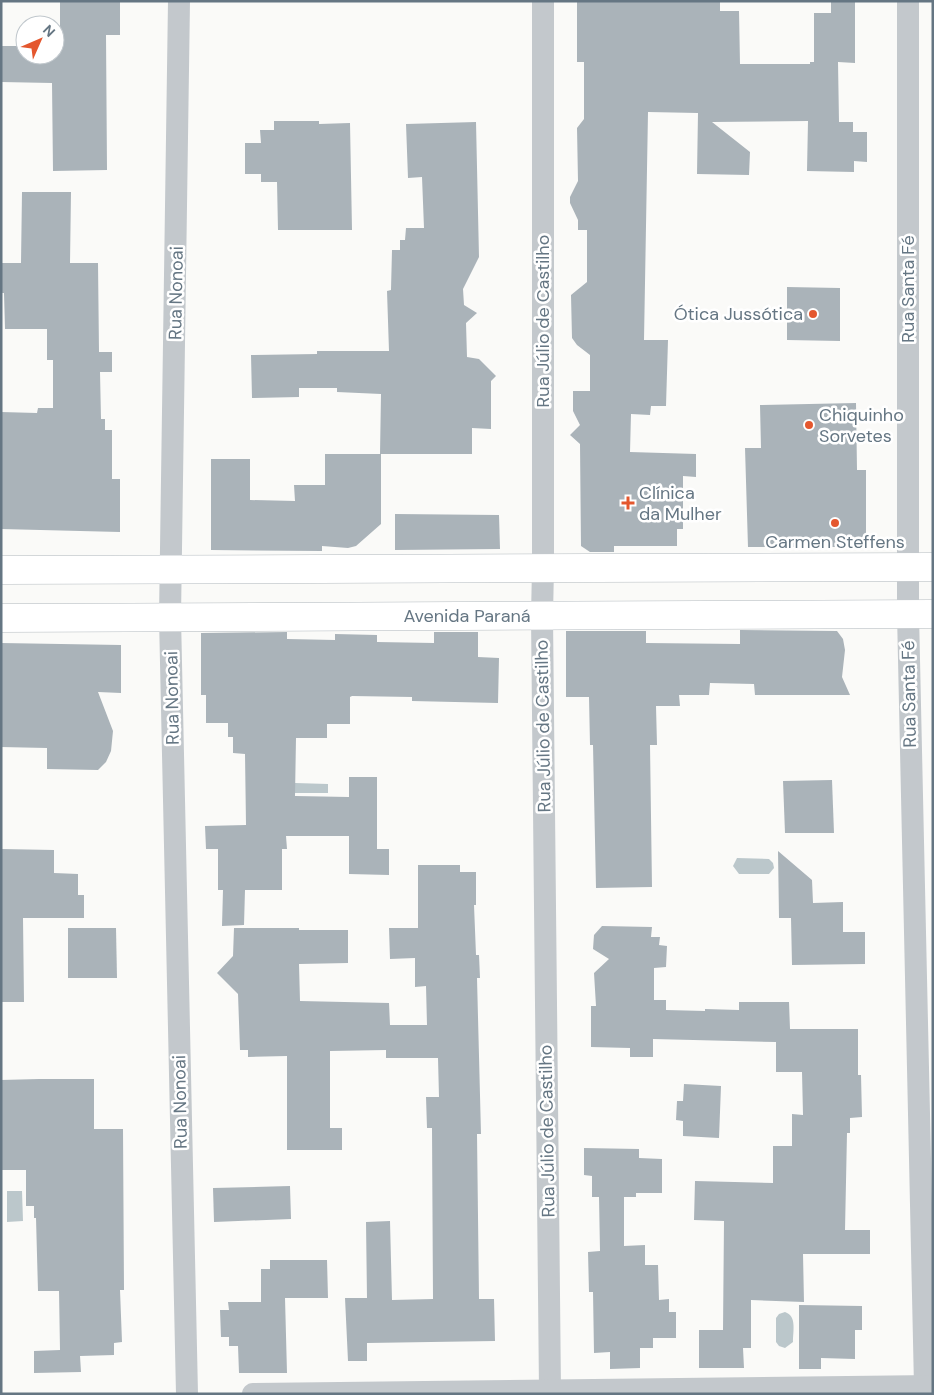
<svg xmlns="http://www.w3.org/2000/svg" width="934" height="1395" viewBox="0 0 934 1395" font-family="'DM Sans',sans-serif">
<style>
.water{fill:#bbc7cb}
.building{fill:#aab3b9}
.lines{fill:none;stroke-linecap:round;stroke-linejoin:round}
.secondary-casing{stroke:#b3babf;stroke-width:29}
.street{stroke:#c3c8cc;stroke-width:22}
.secondary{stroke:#fff;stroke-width:28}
.poi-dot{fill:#e4572e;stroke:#fff;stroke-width:2}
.labels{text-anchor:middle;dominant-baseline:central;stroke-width:5;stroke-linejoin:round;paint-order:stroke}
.street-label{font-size:18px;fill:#657683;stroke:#fff}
.poi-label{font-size:18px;fill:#657683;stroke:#fff;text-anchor:start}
</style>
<rect width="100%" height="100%" fill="#fafaf8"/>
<!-- water -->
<g class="water">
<polygon points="295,783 328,784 328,793 295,793"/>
<polygon points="737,858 769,859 773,863 774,868 769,874 739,874 733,866"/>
<polygon points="7,1191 22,1191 23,1221 7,1222"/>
<path d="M785,1312c12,4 8,19 8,30l-8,6 -6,-2 -3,-4v-24l3,-4z"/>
</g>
<!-- building -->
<g class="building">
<polygon points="60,1 120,1 120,35 106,35 107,170 53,171 52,83 1,82 1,46 25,46 25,55 55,55 55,47 60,47"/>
<polygon points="577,1 720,1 720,11 739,11 740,64 810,64 810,62 814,62 814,13 831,13 831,1 855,1 855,63 838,62 839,122 853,122 853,132 867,132 867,162 854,161 854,172 807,171 808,121 712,122 750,152 749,175 697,174 698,113 648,112 644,340 668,340 666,406 651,406 650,415 631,414 630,452 696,454 696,477 683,476 683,529 677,529 677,546 614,546 614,552 590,552 581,546 580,444 570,435 580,425 573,411 573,391 590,391 590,355 577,345 572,338 571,295 587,282 587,230 578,230 578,220 570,203 570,197 578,181 577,128 584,119 584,62 577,62"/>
<polygon points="274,121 319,121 319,124 350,123 352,230 278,230 277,182 261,182 261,174 245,174 245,143 261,143 260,130 274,130"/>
<polygon points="476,122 479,257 463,289 464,305 477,313 466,323 467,357 479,359 496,376 491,381 491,429 472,428 472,454 380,454 381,394 337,392 337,388 299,388 299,397 252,398 251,355 317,354 317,351 389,351 387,291 391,290 392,250 400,250 400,240 405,240 406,228 424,228 422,177 408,178 406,124"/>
<polygon points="22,192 71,192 70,263 98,263 99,352 112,352 112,372 100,372 101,419 105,419 105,430 112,430 112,479 120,479 120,532 1,529 1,412 37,413 38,408 53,408 53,360 47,360 47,329 5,329 4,293 1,293 1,263 21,263"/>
<polygon points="787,287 840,288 840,341 787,340"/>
<polygon points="856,403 857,470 866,470 866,547 748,547 745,448 761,448 760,405"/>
<polygon points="325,454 381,454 381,524 356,546 348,548 322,546 322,551 211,550 211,459 250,459 250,500 295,501 294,485 325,485"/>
<polygon points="395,514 499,515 500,549 395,550"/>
<polygon points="740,630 837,631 843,639 845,650 842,677 850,695 755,695 754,684 710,683 709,695 679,695 680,706 656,706 657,745 650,745 652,887 596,888 593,745 590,745 589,697 566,697 566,631 646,631 646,643 740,644"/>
<polygon points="287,632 287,639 335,640 335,634 377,635 377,642 434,643 434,632 478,632 478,657 499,658 498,703 412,701 412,697 352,696 350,697 350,724 327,724 327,738 296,738 295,796 349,797 349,777 377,777 377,849 389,849 389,875 349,874 349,836 286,836 287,849 282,849 282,890 245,890 244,925 222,926 223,890 218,890 218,849 206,849 205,826 246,825 245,754 233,753 233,737 228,737 228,723 206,723 206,695 201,695 201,633"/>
<polygon points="1,643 121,645 121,693 98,692 113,731 111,751 106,762 98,770 47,769 47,748 1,747"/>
<polygon points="832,780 834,833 785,833 783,781"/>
<polygon points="1,849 54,850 54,873 78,874 78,895 84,895 84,918 23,918 24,1002 1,1002"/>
<polygon points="778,851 812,880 813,903 843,902 843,932 865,932 865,964 792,965 791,918 779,918"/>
<polygon points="418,865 460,865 460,872 476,872 476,905 474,905 476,955 479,955 480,978 477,978 481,1134 477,1134 479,1299 494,1299 495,1341 367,1343 367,1361 348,1361 345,1298 367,1298 366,1222 390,1221 392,1300 433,1299 432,1128 427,1128 426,1097 439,1097 438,1058 386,1058 386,1050 330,1051 330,1128 342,1128 342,1150 287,1150 287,1056 248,1057 248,1050 240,1050 238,994 217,973 233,956 234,928 299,928 299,930 348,930 348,963 299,964 300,1001 389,1003 390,1025 427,1025 426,986 415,987 415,958 390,959 389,928 418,928"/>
<polygon points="602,926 652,927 651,937 660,937 659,945 667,946 666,967 654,968 654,1000 666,1000 666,1010 705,1011 705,1009 739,1010 739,1002 789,1002 790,1029 858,1029 858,1075 861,1075 862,1117 850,1118 850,1133 847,1133 845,1230 870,1230 870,1254 803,1254 804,1302 751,1300 751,1348 743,1348 744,1368 699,1368 699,1330 723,1330 724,1221 694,1220 695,1181 773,1183 773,1146 792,1146 792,1114 803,1115 802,1072 776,1072 776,1042 653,1039 653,1057 630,1057 630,1048 591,1047 591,1006 596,1006 594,973 609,959 593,949 594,935"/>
<polygon points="68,928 116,928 117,978 68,978"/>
<polygon points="39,1079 94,1079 94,1129 123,1129 124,1290 120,1290 122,1342 114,1343 114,1355 80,1356 81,1372 34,1373 34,1351 60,1350 59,1291 38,1291 36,1218 34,1218 34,1206 26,1206 26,1170 1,1170 1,1080"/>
<polygon points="684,1084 721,1086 719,1138 683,1136 683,1121 676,1120 677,1101 683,1101"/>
<polygon points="584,1148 639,1149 639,1158 662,1159 662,1193 636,1193 636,1197 624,1197 624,1246 645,1245 645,1265 658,1265 659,1300 669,1299 669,1312 676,1312 676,1338 653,1338 653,1348 640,1348 640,1368 610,1369 610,1352 594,1353 593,1292 589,1292 588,1252 600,1251 599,1197 592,1197 592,1176 584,1175"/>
<polygon points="290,1186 291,1219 214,1222 213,1188"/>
<polygon points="270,1260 327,1260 328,1298 285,1298 287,1373 239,1373 238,1346 229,1346 229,1337 221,1337 220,1310 229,1310 228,1302 261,1302 261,1269 270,1269"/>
<polygon points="799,1305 862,1306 862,1330 855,1330 855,1359 821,1358 821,1369 799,1369"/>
</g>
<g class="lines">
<defs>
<g id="secondary">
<polyline points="1,570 933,567"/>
<polyline points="1,618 933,614"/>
</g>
</defs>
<!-- secondary casing -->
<use href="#secondary" class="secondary-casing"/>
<!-- street -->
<g class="street">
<polyline points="179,1 170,617 187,1394"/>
<polyline points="543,1 543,568 542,616 550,1391"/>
<polyline points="908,1 908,614 925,1386"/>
<polyline points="253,1394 933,1386"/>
</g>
<!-- secondary -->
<use href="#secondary" class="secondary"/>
</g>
<!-- markers -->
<g class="poi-dot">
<circle cx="813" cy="314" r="5"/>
<circle cx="809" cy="425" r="5"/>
<path d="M625.5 495.5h5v5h5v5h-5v5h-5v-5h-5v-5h5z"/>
<circle cx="835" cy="523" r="5"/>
</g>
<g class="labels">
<!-- street labels -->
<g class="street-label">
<text transform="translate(908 289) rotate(-90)">Rua Santa Fé</text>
<text transform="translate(176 293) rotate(-89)">Rua Nonoai</text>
<text transform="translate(543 321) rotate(-90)">Rua Júlio de Castilho</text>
<text x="467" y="616">Avenida Paraná</text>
<text transform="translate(909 694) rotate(-91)">Rua Santa Fé</text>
<text transform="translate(172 698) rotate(-91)">Rua Nonoai</text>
<text transform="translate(543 726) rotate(-91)">Rua Júlio de Castilho</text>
<text transform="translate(180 1102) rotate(-91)">Rua Nonoai</text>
<text transform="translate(547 1131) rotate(-91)">Rua Júlio de Castilho</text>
</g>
<!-- poi labels -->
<g class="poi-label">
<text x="803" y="314" text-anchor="end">Ótica Jussótica</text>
<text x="819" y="415">Chiquinho<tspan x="819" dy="21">Sorvetes</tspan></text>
<text x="639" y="493">Clínica<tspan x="639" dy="21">da Mulher</tspan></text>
<text x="835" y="542" text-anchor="middle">Carmen Steffens</text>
</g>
</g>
<!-- border -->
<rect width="934" height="1395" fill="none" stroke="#657683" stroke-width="5"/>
<!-- north arrow -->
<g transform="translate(40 40) rotate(45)"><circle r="24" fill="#ffffff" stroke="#c1c8cd"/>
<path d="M0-4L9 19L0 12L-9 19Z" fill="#e4572e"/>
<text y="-8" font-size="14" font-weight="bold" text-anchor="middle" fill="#657683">N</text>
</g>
</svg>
